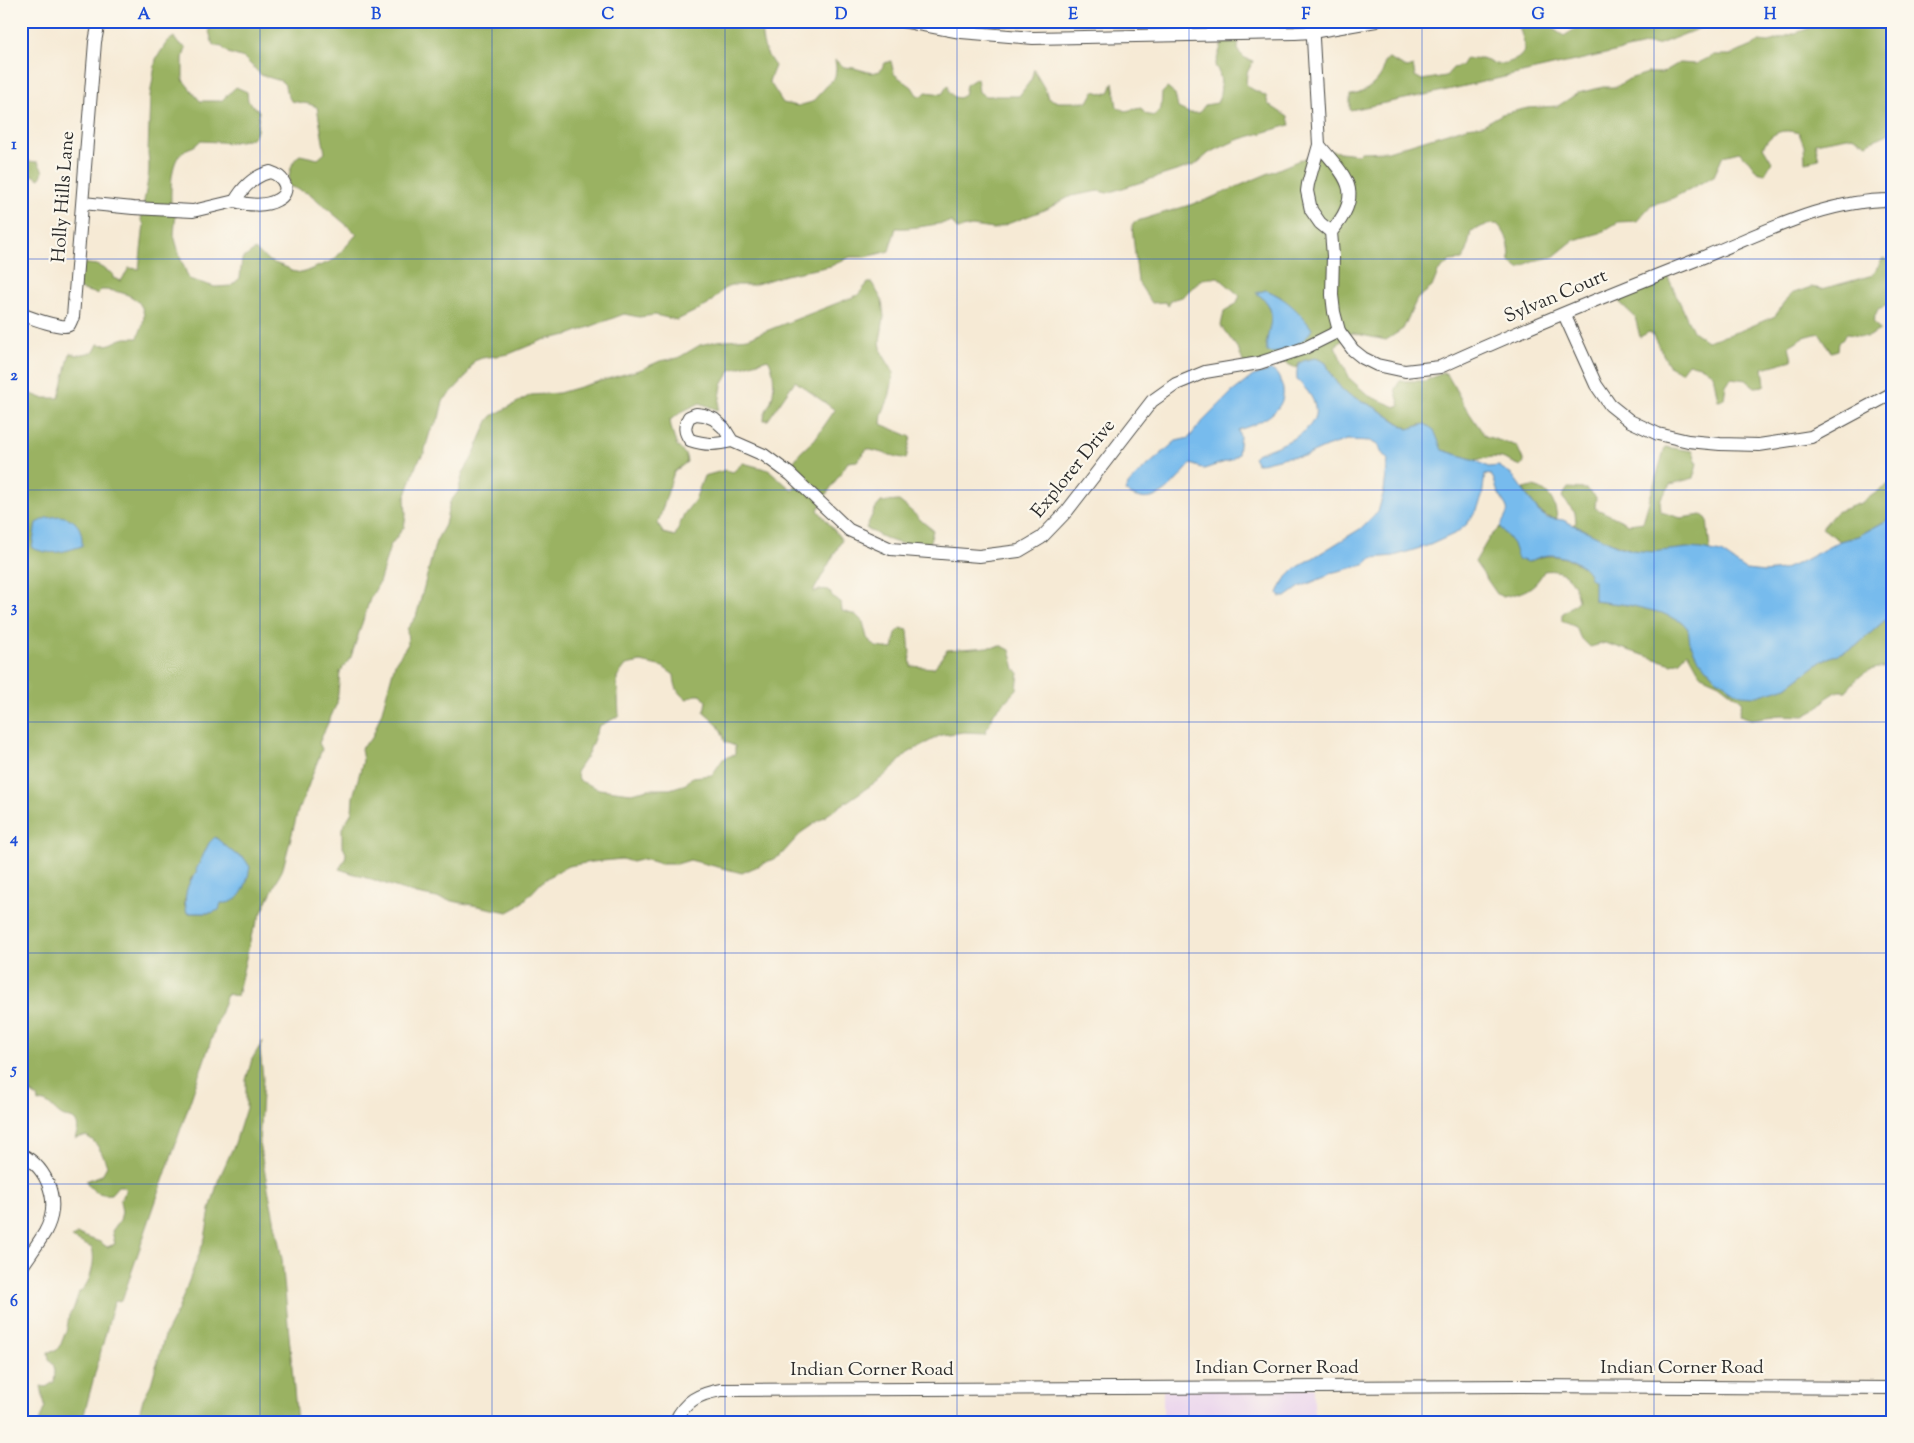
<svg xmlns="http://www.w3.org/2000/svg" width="1914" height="1443" viewBox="0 0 1914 1443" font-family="'Sorts Mill Goudy',serif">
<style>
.built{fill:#e9d2ed}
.forest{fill:#9ab262;stroke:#626e46;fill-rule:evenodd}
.water{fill:#77bbed;stroke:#51738c}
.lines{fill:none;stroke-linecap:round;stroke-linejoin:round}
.minor-casing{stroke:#494844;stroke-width:14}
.minor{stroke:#fff;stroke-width:12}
.grid{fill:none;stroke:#1d4ed8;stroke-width:1;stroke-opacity:0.55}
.labels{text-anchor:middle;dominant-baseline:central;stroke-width:4.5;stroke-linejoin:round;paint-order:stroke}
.street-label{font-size:19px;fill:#2b2b2b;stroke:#fbf7ec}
.neatline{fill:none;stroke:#1d4ed8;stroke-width:2}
.grid-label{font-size:16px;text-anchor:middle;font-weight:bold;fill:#1d4ed8}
</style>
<rect width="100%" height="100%" fill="#fbf7ec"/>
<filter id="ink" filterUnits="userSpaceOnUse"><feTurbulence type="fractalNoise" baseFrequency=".02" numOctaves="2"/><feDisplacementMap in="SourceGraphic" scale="10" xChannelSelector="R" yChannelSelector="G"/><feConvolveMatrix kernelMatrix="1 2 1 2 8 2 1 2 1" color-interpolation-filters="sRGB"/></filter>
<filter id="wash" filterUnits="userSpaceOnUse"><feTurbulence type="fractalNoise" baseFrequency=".0096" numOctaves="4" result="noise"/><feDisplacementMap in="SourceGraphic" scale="20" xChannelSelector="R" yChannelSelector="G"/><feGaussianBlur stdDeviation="1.12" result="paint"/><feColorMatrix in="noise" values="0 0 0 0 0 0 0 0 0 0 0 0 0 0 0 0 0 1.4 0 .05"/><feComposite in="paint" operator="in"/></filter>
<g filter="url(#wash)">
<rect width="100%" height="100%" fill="#f6ead5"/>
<!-- built -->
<polygon class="built" points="1314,1388 1314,1404 1316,1422 1163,1422 1163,1389"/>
<!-- forest -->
<g class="forest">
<path d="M210,21h553c-4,18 2,32 12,45l-6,15 14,22 15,3 14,-4 23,-25 1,-9 -1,-8 9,7 10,1 18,5 8,-2 5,-8 6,-2 3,13 18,13 5,8 5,1 4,-4 16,2 6,-9 1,6 5,6 5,1 5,-3 2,-10 11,-7 2,14 6,4h34l12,-16 3,-11c4,11 11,17 14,29l10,4h30l6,-11 11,3 5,-3 3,-9 4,25 8,4 16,-3 4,6 9,2 7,-8 1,-15 5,-5 8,6 3,14 11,5h10l6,-8 12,-2c5,-10 6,-28 -2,-37l7,-23v-10l-40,-3 1,-9h129v8l-73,3 -1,19 7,7 8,3 -6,12 -1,11 6,5 14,7 2,8 20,13 2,8 -53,15 -28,13 -14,12 -88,28 -8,-2 -28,5 -24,13 -53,20 -22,-3 -15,3 -5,-7c-19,2 -37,7 -56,6l-7,23 -23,6h-16l-19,9 -46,9 -32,10h-22l-6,3 -17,17 -31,15 -22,-5 -16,2 -15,-3 -56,21 -25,5 -34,14 -27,4 -8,3 -9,17 -22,23 -4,17 -9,14 -6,21 -7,10 -12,35 1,17 -2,12 -14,19 -11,37 -9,16 -19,58 -11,15 -3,31 -18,40 3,6 -22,59 -1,-1 -16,61 -31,65 -15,63 -10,-2 -105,306 -8,2 -32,120h-43l6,-16 -4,-20 5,1 8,-5c1,-9 2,-17 -5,-23l-1,-7 8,-1 5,-7 6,-16 2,-13 4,-5 6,-18c12,-7 17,-32 13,-44l-20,-10 5,-4 23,8 7,5 8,-3 -3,-13 8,-11 2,-8 -2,-11 6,-11 -3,-4h-5l-7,8c-12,1 -19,-2 -25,-13l16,-6 5,-9c-4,-12 -10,-25 -21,-30l-11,2c2,-5 4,-11 1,-16 -4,-6 -9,-3 -14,-6 -9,-5 -13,-17 -24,-14l-1,-5 -8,-6 -2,-7 -6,-3v-691l21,8h17l11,-45 7,2 17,-3 4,-8c14,3 15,-3 27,-6 4,0 9,0 13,0 1,-5 4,-10 5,-15 6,-26 -23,-33 -42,-33l-4,4 -21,-6 3,-25 18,2 16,9v4l8,3 8,-13 10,1 5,-45 -3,-3c2,-23 11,-45 7,-68l2,-57 6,-37 11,-17 7,-5 2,4 10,7 -3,10v22l17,21h21l15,-14 11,5 1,9 11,10 -2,20 -5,8 -25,4 -7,-1 -20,-1c-7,8 -10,5 -16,10 -15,9 -13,43 -13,59l5,2 -2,23 6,22 9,22 26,8 16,-1 9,-8 2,-19 13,-9 14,11 19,7 3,3 11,2 32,-13 23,-26 -47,-40 -21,-8c-1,-10 2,-26 11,-31l18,4 7,-6 -8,-46 -8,-3 -18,-3 -5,-10 -1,-6 -4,-4 -20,-6 -17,-17 -16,-5 -6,-6 -9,-2 -4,-14zM215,837l20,17 9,4 -23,45 -11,10h-23l-3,-11 7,-24 6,-5z"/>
<path d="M1511,21h39l6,10 8,5 24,-15h130l-61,24 -8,-1 -219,50 -80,16v-15c15,0 36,-18 34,-33l5,-3 18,9 6,-2 2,10 7,4 24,-4 7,-8 8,-2 5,-8c6,2 9,1 15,1 6,1 10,4 16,5 5,1 10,-1 15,-3 19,-6 11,-23 6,-36z"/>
<path d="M1831,21h62v109c-7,7 -18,8 -26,14l-14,-8 -38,7 4,16 -14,3 -1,-16 -5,-13c-17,-5 -27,-1 -36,14l9,15 -7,12 -8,-2 -8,-11 -10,-9 -16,4 -9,20 -41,22 -22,7 -14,16 -19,1 -18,11 -26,7 -21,17 -21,4 -13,8 -9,-7c0,-15 -2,-28 -13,-38l-11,1 -15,6 -4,20 -5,9 -12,1 -12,11 -6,15 -15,12 -14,30 -17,11 -34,-7 -17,13 15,33 19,17 27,11 4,-1 -5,-17 5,-8h25l17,-8 5,1 19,34 19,28 32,10 7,16 -3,4 -19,-8 -10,-1 -17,3 -33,-10 -19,-26 -14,5 -33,-21 -32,-16 -11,-14 -7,-15 -10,-5 -10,2 -8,4 -2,4 -17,-8 -35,4 -6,-15 -17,-23 3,-15 12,-7 4,-8 -22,-19 -16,2 -20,18 -11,3 -3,6 -2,-4 -14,1 -14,-21 -6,-56 2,-4 72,-22 103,-44 22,-5 27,3 2,-2 28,-1 79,-24 16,-2 19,-11 26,-6 30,-2 20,-13 25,-6h13l13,-8 19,-6h14l17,-10 17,1 18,-9h17l24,-10 4,-4 10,1zM1266,290l15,7 -15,48c5,-21 12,-38 -9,-52z"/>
<polygon points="21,157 26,161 38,162 43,171 40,179 21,169"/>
<polygon points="1883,258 1893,263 1893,303 1878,309 1873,321 1880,330 1867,337 1847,334 1839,342 1838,350 1831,352 1819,333 1804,337 1789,346 1792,360 1763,368 1765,386 1755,387 1746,380 1731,378 1726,385 1724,399 1718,400 1713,374 1703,367 1688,363 1681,372 1670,367 1652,334 1649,332 1640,337 1635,317 1613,296 1668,277 1693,331 1707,341 1740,331 1775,316 1791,294 1811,287 1822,289 1873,275"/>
<path d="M868,283h4l10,17 2,17 -4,25 2,11 12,20 -5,25 -7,16 -1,10 30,13 -5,22 -39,-10 -10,12 -9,1 -24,36 -6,12 24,30 -29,52c23,-8 12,4 28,10l1,9 14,4 7,7 4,16 9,9 17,2 3,-16 5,-5 7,2 3,36 23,2 13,-18 55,-4 8,4 5,19 4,4 -2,16 -23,24 -9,20 -21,-1 -23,3 -33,18 -25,24 -81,55 -22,24 -38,17 -52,-13 -13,4h-16l-17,-5 -12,3 -10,-3 -30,3 -24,4 -13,7 -13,9 -23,24 -11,6 -91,-18 -78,-25 6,-9 1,-7 -4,-8v-17l10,-16 1,-15 10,-36 -2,-13 11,-10 10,-27 13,-48 13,-19 -1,-15 9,-12 20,-76 9,-16 5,-23 8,-10 5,-19 9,-15 16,-37 4,-5 39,-21 28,-2 83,-24 18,-8 18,-3 22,-13 17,-4 31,-3 110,-43zM768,359c6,8 7,29 4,39 -2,7 -8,13 -8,22h4l27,-39 40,29 -20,29 -14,13 -10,13 10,19 -6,2 -2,5 -24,-21 -26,-7 -10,9 -7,-2 -22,6 -9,24 -11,14 -9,22 -12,-3 -5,-10 16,-51 13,-10c-1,-11 -5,-9 -10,-17 -4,-8 -6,-17 -7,-25l13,-9 17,-8 18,7 4,-25 9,-15zM641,662l22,5 11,8c1,12 3,19 13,24l8,-4h6l5,6 -2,11c11,9 18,16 21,30l10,4v8l-12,5 -11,16 -20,2 -6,7 -16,5h-21l-18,4 -32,-4 -19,-8 -4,-9 11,-16 12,-30 20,-10 -2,-39 9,-12z"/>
<path d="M1665,447l28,4 4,12 -3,15 -23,6 -11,16 1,12 20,6 21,-3 5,4 3,32c-23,-5 -37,2 -59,1 -27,0 -53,-16 -77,-27l2,-3 -1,-9 -13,-16 6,-9 19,1 9,8 -1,11 34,16 14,-2z"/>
<polygon points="1893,481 1893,517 1858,536 1840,541 1822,528 1836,512 1861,503"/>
<path d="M1532,487c17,2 24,16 25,32 -18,-2 -24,-15 -34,-30z"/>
<path d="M899,501c13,9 22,21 34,29l-4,16c-26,1 -41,-5 -63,-18l9,-19 6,-7z"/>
<path d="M1500,527l28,35c7,-3 14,-6 22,-6 14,-1 41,10 44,26 2,6 0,14 0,19 19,2 86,8 94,28 2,5 1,11 3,15 5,13 16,24 25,34l71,9 36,-27 32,-13 38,-34v55c-25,-2 -31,5 -47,23h-8l-11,7 -12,12 -11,6 -23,-1 -30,4 -12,-4 3,-14 -23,-18 -18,-8 -13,-23 -8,9 -8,3 -67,-21 -15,4 -10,-10 -4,-10 -14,-6v-7l16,-13c-3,-20 -12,-33 -34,-30 -10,19 -22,22 -41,26l-6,-3 -22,-32 14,-24z"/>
<polygon points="263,1041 260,1050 263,1078 259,1143 282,1259 297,1422 137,1422 143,1399 151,1384 165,1335 178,1310 205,1238 210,1210 218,1181 235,1143 246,1108 246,1080 252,1059"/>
</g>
<!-- water -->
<g class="water">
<path d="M1266,290c19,7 34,22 46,39 -7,14 -29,27 -45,23 -3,-24 17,-41 -11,-59z"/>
<path d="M1316,358l10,5 7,15 11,14 32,16 32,21 17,-5 9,6 8,20 33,10 13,7 11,-1 14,10 25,35 9,7 16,2 55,26 14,4 20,2 35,-4 14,1 20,4 25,17 18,2 18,-2 17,-7 41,-22 18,-5 35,-19v96l-38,34 -32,13 -36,27 -30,9 -16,-1 -25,-17 -19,-21 -7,-14 -2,-14 -6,-7 -20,-9 -33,-8 -35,-4v-20l-4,-3c-3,-15 -26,-22 -39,-23 -9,0 -16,4 -23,7l-10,-3 -5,-15 -13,-17c11,-20 9,-15 -1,-33 -4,-6 -3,-13 -8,-19l-6,-1 -3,23 -5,13 -11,15 -10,8 -26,12 -36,11 -22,2 -8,7 -34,8 -5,4 -25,10 -14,10h-6l-2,-4 6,-13 11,-11 65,-40 18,-17 6,-21 4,-31 -7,-8 -2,-6 -9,-5 -23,-1 -21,7 -20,9 -20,1 -29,7 -4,-7 3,-3c37,-13 87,-32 41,-74 -1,-18 2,-19 19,-22z"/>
<path d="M1271,370c7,3 8,8 11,15 8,26 -24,39 -44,45l2,7 -2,17 -7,6 -27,9 -13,-5c-19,21 -36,48 -66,27l3,-6 10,-11 38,-33 13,-3 12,-15 30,-30 22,-17z"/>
<path d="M59,516c18,2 24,13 23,30 -20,6 -30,10 -50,2l4,-25 10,-5z"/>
<path d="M215,837l20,17 9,4 6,9c-3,16 -8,38 -29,36l-2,7 -8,3h-24c-4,-13 -1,-31 10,-40l-1,-3 13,-27z"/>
</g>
</g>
<g filter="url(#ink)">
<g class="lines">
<defs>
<g id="minor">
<polyline points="902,21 961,32 1033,38 1295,33 1312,32 1376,21"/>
<path d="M1312,21l7,124 -11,39 -1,7 4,19 9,13 11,9 2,24 -1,39 2,17 5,19 14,19 10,8 14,7 28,6 35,-4c87,-40 177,-76 266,-111 59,-24 121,-57 187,-56"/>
<path d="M1319,145c28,33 46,48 12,87"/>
<path d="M270,172c14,4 23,20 7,28 -12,7 -30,5 -42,1 8,-14 19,-25 35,-29z"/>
<polyline points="83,203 133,208 193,211 235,201"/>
<path d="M21,314c8,3 42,16 48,11 1,-1 3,-7 4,-8l22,-275 4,-21"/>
<polyline points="1564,314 1596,385 1610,405 1630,421 1658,434 1688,441 1720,444 1759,445 1811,437 1893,393"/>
<path d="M732,441c-16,4 -27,4 -42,-1 -6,-8 -6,-14 -1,-23l7,-3 8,1 10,4 10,9 8,13 32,14 26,19 59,56 42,19 88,7 40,-5 22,-13 26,-27 85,-110 24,-17 29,-12 54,-9 46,-15 34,-17"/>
<path d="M21,1154c28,15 40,49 24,78 -7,12 -16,24 -24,36"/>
<path d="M675,1422c10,-21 23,-28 46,-32l798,-4 374,2"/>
</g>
</defs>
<!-- minor casing -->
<use href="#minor" class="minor-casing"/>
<!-- minor -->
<use href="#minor" class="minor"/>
</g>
</g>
<!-- grid -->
<path class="grid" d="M260,21v1401M492,21v1401M725,21v1401M957,21v1401M1189,21v1401M1422,21v1401M1654,21v1401M21,259h1872M21,490h1872M21,722h1872M21,953h1872M21,1184h1872"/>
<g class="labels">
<!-- street labels -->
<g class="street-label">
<text transform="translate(64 197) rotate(-86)">Holly Hills Lane</text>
<text transform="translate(1556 297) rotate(-23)">Sylvan Court</text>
<text transform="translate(1074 469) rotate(-51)">Explorer Drive</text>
<text x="1277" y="1368">Indian Corner Road</text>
<text x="1682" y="1368">Indian Corner Road</text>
<text x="872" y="1370">Indian Corner Road</text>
</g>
</g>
<!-- margin -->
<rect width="1914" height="1443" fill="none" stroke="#fbf7ec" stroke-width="55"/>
<rect x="28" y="28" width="1858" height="1388" class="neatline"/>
<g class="grid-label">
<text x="144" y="19">A</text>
<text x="376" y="19">B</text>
<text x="608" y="19">C</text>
<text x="841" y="19">D</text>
<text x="1073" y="19">E</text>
<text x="1306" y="19">F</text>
<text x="1538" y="19">G</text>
<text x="1770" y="19">H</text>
<text x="14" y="149">1</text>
<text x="14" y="380">2</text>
<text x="14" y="612">3</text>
<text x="14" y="843">4</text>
<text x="14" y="1074">5</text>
<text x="14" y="1306">6</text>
</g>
</svg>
